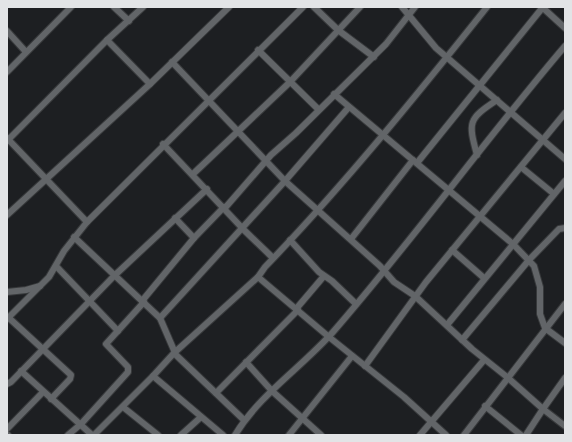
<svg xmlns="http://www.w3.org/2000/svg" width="572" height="442" viewBox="0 0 572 442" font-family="'Crimson Pro',serif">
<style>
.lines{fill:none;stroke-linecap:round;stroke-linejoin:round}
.minor-casing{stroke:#37393b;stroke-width:8}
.minor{stroke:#626568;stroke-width:6}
</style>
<rect width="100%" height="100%" fill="#1d1f22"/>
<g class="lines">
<defs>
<g id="minor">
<polyline points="114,7 129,21"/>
<polyline points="314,7 338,30 374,57"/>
<polyline points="402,7 436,48 565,159"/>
<polyline points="542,7 565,28"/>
<polyline points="7,31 26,52"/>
<polyline points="107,40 150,84"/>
<polyline points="258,50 318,109"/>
<polyline points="172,62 285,181 380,266 394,282 415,296 472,349 507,377 543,409 526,435"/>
<polyline points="7,72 71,7"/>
<polyline points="334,94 513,244 534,266 540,287 540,314 545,328 565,343"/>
<polyline points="7,138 87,222"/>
<polyline points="7,141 107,40 143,7"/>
<polyline points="163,144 244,230 273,258"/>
<path d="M477,155c-9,-33 -9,-36 20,-55"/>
<polyline points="417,163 543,7"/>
<polyline points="521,167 554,194"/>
<polyline points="193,174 290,82 360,7"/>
<polyline points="225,208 271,155 296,133 386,44 415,7"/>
<polyline points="7,215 150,84 229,7"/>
<polyline points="175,218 194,238"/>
<polyline points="74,237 160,318 176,355 244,420"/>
<polyline points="351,239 413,160"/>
<polyline points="290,240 319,272 332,281 356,304"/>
<polyline points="452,250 484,278"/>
<polyline points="56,266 118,331"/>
<polyline points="258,277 329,337 404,397 446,435"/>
<polyline points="7,292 26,290 40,286"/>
<polyline points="142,301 194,238 224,207"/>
<polyline points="296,309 324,276"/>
<polyline points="9,318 71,375 70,379 51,399"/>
<polyline points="160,318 285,181 349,107"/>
<polyline points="7,319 49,277 64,251 87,222 303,7"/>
<polyline points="447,325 565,181"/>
<polyline points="462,340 529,260 559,229 565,228"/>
<polyline points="246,362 272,391 321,435"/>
<polyline points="365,366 426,282 565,113"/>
<polyline points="21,371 92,435"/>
<polyline points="153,376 223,435"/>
<polyline points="565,378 543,409 565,426"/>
<polyline points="7,384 11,382 114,276 207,189"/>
<polyline points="216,393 298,310"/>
<polyline points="485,406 521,435"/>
<polyline points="123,407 158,435"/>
<polyline points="7,429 43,392"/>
<polyline points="7,434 8,435"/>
<polyline points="68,435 81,424 128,372 128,367 106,344 144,302"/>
<path d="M94,435l59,-59 21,-23 84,-76 7,-10c79,-82 151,-171 222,-260"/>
<polyline points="181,435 201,417"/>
<path d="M235,435c25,-41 66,-67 98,-103 80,-92 152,-192 232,-286"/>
<polyline points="289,435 352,356"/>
<polyline points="420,435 484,360"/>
<polyline points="464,435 565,304"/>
</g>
</defs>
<!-- minor casing -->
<use href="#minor" class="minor-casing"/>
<!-- minor -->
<use href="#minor" class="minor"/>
</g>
<!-- border -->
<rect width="572" height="442" fill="none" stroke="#e2e4e6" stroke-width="16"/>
</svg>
